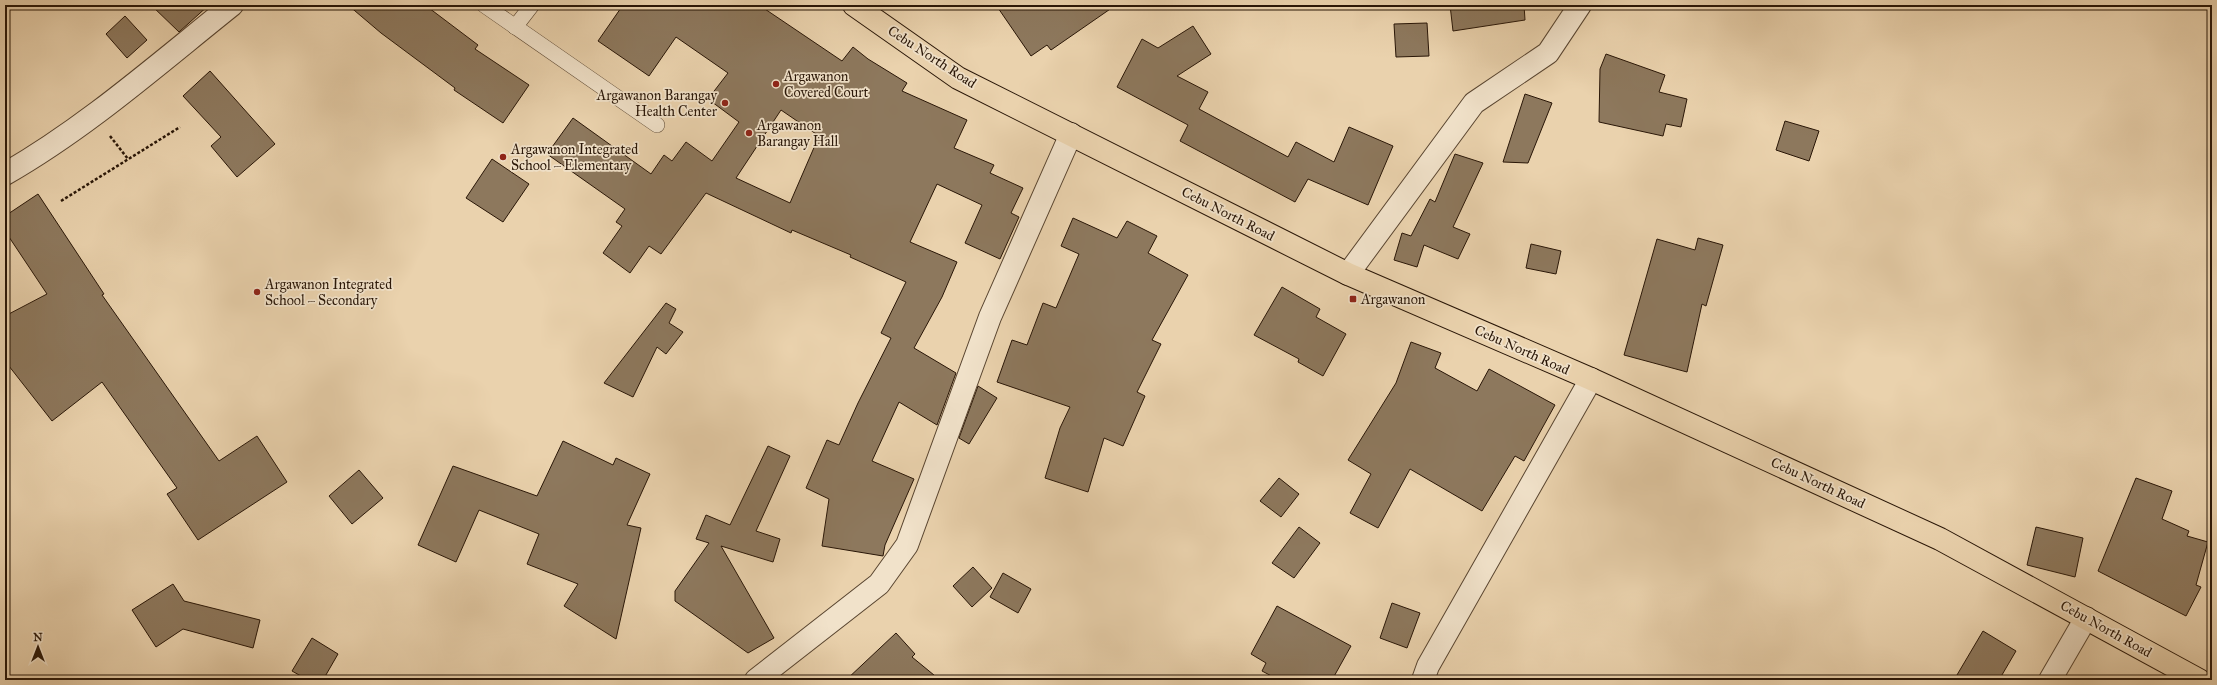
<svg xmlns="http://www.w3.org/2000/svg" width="2217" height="685" viewBox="0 0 2217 685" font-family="'IM FELL Great Primer',serif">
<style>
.building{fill:#8d785d;stroke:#291607;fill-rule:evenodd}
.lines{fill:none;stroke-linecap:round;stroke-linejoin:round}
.service-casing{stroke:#594530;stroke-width:16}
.minor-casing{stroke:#594530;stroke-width:24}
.tertiary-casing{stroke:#594530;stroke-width:24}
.trunk-casing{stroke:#291607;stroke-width:24}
.path{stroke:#291607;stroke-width:2.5;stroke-dasharray:3 2;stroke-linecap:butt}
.service{stroke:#f1e2ca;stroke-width:15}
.minor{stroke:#f1e2ca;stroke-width:22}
.tertiary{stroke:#f1e2ca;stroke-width:22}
.trunk{stroke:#ead2ad;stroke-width:22}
.poi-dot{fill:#8f2418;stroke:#f1e2ca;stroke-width:1.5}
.labels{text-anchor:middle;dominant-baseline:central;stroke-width:3.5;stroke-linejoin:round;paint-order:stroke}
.street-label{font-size:14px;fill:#291607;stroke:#f1e2ca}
.poi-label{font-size:14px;fill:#291607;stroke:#f1e2ca;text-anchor:start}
</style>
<rect width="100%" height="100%" fill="#ead2ad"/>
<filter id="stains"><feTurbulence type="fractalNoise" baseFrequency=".005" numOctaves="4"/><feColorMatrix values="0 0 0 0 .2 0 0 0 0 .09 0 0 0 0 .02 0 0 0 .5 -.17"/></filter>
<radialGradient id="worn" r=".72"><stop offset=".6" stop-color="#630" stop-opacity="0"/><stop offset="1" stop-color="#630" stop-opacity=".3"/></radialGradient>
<!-- building -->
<g class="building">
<polygon points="151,5 209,5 179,32"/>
<polygon points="348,5 425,5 478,45 475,49 529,85 503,123 454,90 455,88 381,33"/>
<path d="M623,5h136l83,56 11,-14 15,12 39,24 -5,8 65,29 -13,28 40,17 -4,8 33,15 -12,25 8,4 -19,42 -35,-16 17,-38 -45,-21 -27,58 47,20 -15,35 -28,51 42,25 -19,52 -38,-23 -27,59 42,18 -29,66 -2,11 -61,-10 7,-47 -23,-11 21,-48 12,5 19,-42 33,-65 -10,-5 25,-51 -56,-25 1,-2 -59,-25 -1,3 -85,-40 -45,61 -12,-8 -19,27 -27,-20 19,-27 -6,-4 9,-13 -78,-55 26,-36 78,56 13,-19 8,6 14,-19 26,19 27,-39 -31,-23 20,-26 -52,-36 -27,39 -51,-35zM781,110l38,26 -29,67 -54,-25z"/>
<polygon points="996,5 1116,5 1051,50 1047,45 1031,56"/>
<polygon points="1450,5 1524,5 1525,20 1453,31"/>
<polygon points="125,16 147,40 127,58 106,34"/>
<polygon points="1427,23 1429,56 1396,57 1394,24"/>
<polygon points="1193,26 1211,54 1177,76 1208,92 1199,109 1288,157 1296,142 1334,162 1349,127 1393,146 1368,205 1308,179 1295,202 1180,141 1188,125 1117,87 1142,39 1158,48"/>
<polygon points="1606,54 1665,75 1659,92 1687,99 1681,127 1666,124 1663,136 1599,122 1600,69"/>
<polygon points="210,71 275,144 237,177 211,146 221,137 183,96"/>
<polygon points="1525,94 1552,103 1528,163 1503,162"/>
<polygon points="1785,121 1819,131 1809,161 1776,150"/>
<polygon points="1455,154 1483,163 1453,227 1470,234 1458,259 1424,245 1417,267 1394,260 1402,233 1411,236 1430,199 1435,202"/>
<polygon points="492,159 529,184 503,222 466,198"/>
<polygon points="38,194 104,294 102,295 219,461 257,436 287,482 198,540 167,494 177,488 102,382 52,421 5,361 5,316 47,294 5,231 5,216"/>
<polygon points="1073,218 1117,238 1127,221 1157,236 1148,253 1188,275 1152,340 1161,344 1137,392 1145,396 1123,446 1104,438 1088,492 1045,478 1060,428 1070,407 997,382 1012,340 1027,345 1043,303 1056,308 1079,254 1061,246"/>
<polygon points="1698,238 1723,245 1706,306 1702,304 1687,372 1624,355 1657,239 1695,250"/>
<polygon points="1531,244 1561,251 1556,274 1526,268"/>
<polygon points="1282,287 1320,309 1316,317 1346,334 1323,376 1298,362 1299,359 1254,335"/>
<polygon points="666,303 676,309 669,323 683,332 666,354 657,347 633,397 604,383"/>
<polygon points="1411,342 1441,353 1435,368 1477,391 1489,369 1555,405 1524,461 1515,456 1482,511 1410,469 1378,528 1350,513 1371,474 1348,460 1396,383"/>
<polygon points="978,386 997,398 969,444 959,438"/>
<polygon points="563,441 613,465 616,458 650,474 627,525 641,528 616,639 564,606 578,584 527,564 539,534 479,510 456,562 418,545 453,466 537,496"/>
<polygon points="768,446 790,456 756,531 780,539 773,562 721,546 774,638 748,653 675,601 675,591 709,543 696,539 706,515 730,525"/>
<polygon points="359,470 383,498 352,524 329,496"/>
<polygon points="1279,478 1299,494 1281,517 1260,501"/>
<polygon points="2136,478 2172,491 2162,519 2189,531 2187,536 2208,542 2196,585 2201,587 2186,616 2098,571"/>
<polygon points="1299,527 1320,543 1294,578 1272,563"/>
<polygon points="2036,527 2083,538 2075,577 2027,565"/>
<polygon points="973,567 992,588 972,607 953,586"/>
<polygon points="1003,573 1031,589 1018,613 990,597"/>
<polygon points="173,584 184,601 260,620 253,648 183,629 156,647 132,610"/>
<polygon points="1392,603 1420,613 1407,648 1380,638"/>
<polygon points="1277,606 1351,646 1332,680 1279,680 1262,671 1266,663 1251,654"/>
<polygon points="1983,631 2016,651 1999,680 1954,680"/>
<polygon points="896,633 915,654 912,657 940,680 846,680"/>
<polygon points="312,638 338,654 323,680 308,680 292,671"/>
</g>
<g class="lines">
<defs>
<g id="service">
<polyline points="484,5 657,125"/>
<polyline points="515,27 532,5"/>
</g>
<g id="minor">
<path d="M5,174c82,-47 153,-110 227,-169"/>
<polyline points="756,680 879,584 907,545 990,317 1071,134"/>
<polyline points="1423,680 1428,666 1591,379"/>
<polyline points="2050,680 2086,618"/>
</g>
<polyline id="tertiary" points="1348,274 1474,103 1548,53 1580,5"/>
<polyline id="trunk" points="854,5 958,78 1348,274 1591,379 1940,539 2199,680"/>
</defs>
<!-- service casing -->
<use href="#service" class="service-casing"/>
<!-- minor casing -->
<use href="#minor" class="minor-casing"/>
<!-- tertiary casing -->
<use href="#tertiary" class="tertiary-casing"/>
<!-- trunk casing -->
<use href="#trunk" class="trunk-casing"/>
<!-- path -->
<g class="path">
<polyline points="110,136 128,159"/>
<polyline points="61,201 180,127"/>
</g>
<!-- service -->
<use href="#service" class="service"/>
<!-- minor -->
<use href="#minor" class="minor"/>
<!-- tertiary -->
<use href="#tertiary" class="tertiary"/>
<!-- trunk -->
<use href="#trunk" class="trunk"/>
</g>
<!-- markers -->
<g class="poi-dot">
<circle cx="776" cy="84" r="4"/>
<circle cx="725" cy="103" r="4"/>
<circle cx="749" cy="133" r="4"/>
<circle cx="503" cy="157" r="4"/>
<circle cx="257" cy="292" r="4"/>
<rect x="1349" y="295" width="8" height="8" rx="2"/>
</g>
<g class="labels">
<!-- street labels -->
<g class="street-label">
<text transform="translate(932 57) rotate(33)">Cebu North Road</text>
<text transform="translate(1228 214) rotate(27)">Cebu North Road</text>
<text transform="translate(1522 350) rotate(24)">Cebu North Road</text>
<text transform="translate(1818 483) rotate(25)">Cebu North Road</text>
<text transform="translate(2106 629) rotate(29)">Cebu North Road</text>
</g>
<!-- poi labels -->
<g class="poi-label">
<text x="784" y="76">Argawanon<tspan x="784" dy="16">Covered Court</tspan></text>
<text x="717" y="95" text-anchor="end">Argawanon Barangay<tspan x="717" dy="16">Health Center</tspan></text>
<text x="757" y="125">Argawanon<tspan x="757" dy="16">Barangay Hall</tspan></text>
<text x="511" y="149">Argawanon Integrated<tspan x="511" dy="16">School – Elementary</tspan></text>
<text x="265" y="284">Argawanon Integrated<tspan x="265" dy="16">School – Secondary</tspan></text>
<text x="1361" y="299">Argawanon</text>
</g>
</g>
<!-- margin -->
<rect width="2217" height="685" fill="none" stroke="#ead2ad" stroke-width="20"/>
<rect x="6" y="6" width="2205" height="673" fill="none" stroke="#291607" stroke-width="2"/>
<rect x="10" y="10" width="2197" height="665" fill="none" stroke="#291607"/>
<!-- north arrow -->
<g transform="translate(38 647)" stroke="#f1e2ca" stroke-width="3" paint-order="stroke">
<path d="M0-3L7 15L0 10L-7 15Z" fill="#291607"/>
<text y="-6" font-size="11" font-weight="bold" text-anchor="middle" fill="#291607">N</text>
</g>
<rect width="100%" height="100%" filter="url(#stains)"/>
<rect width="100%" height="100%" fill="url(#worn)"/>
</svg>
